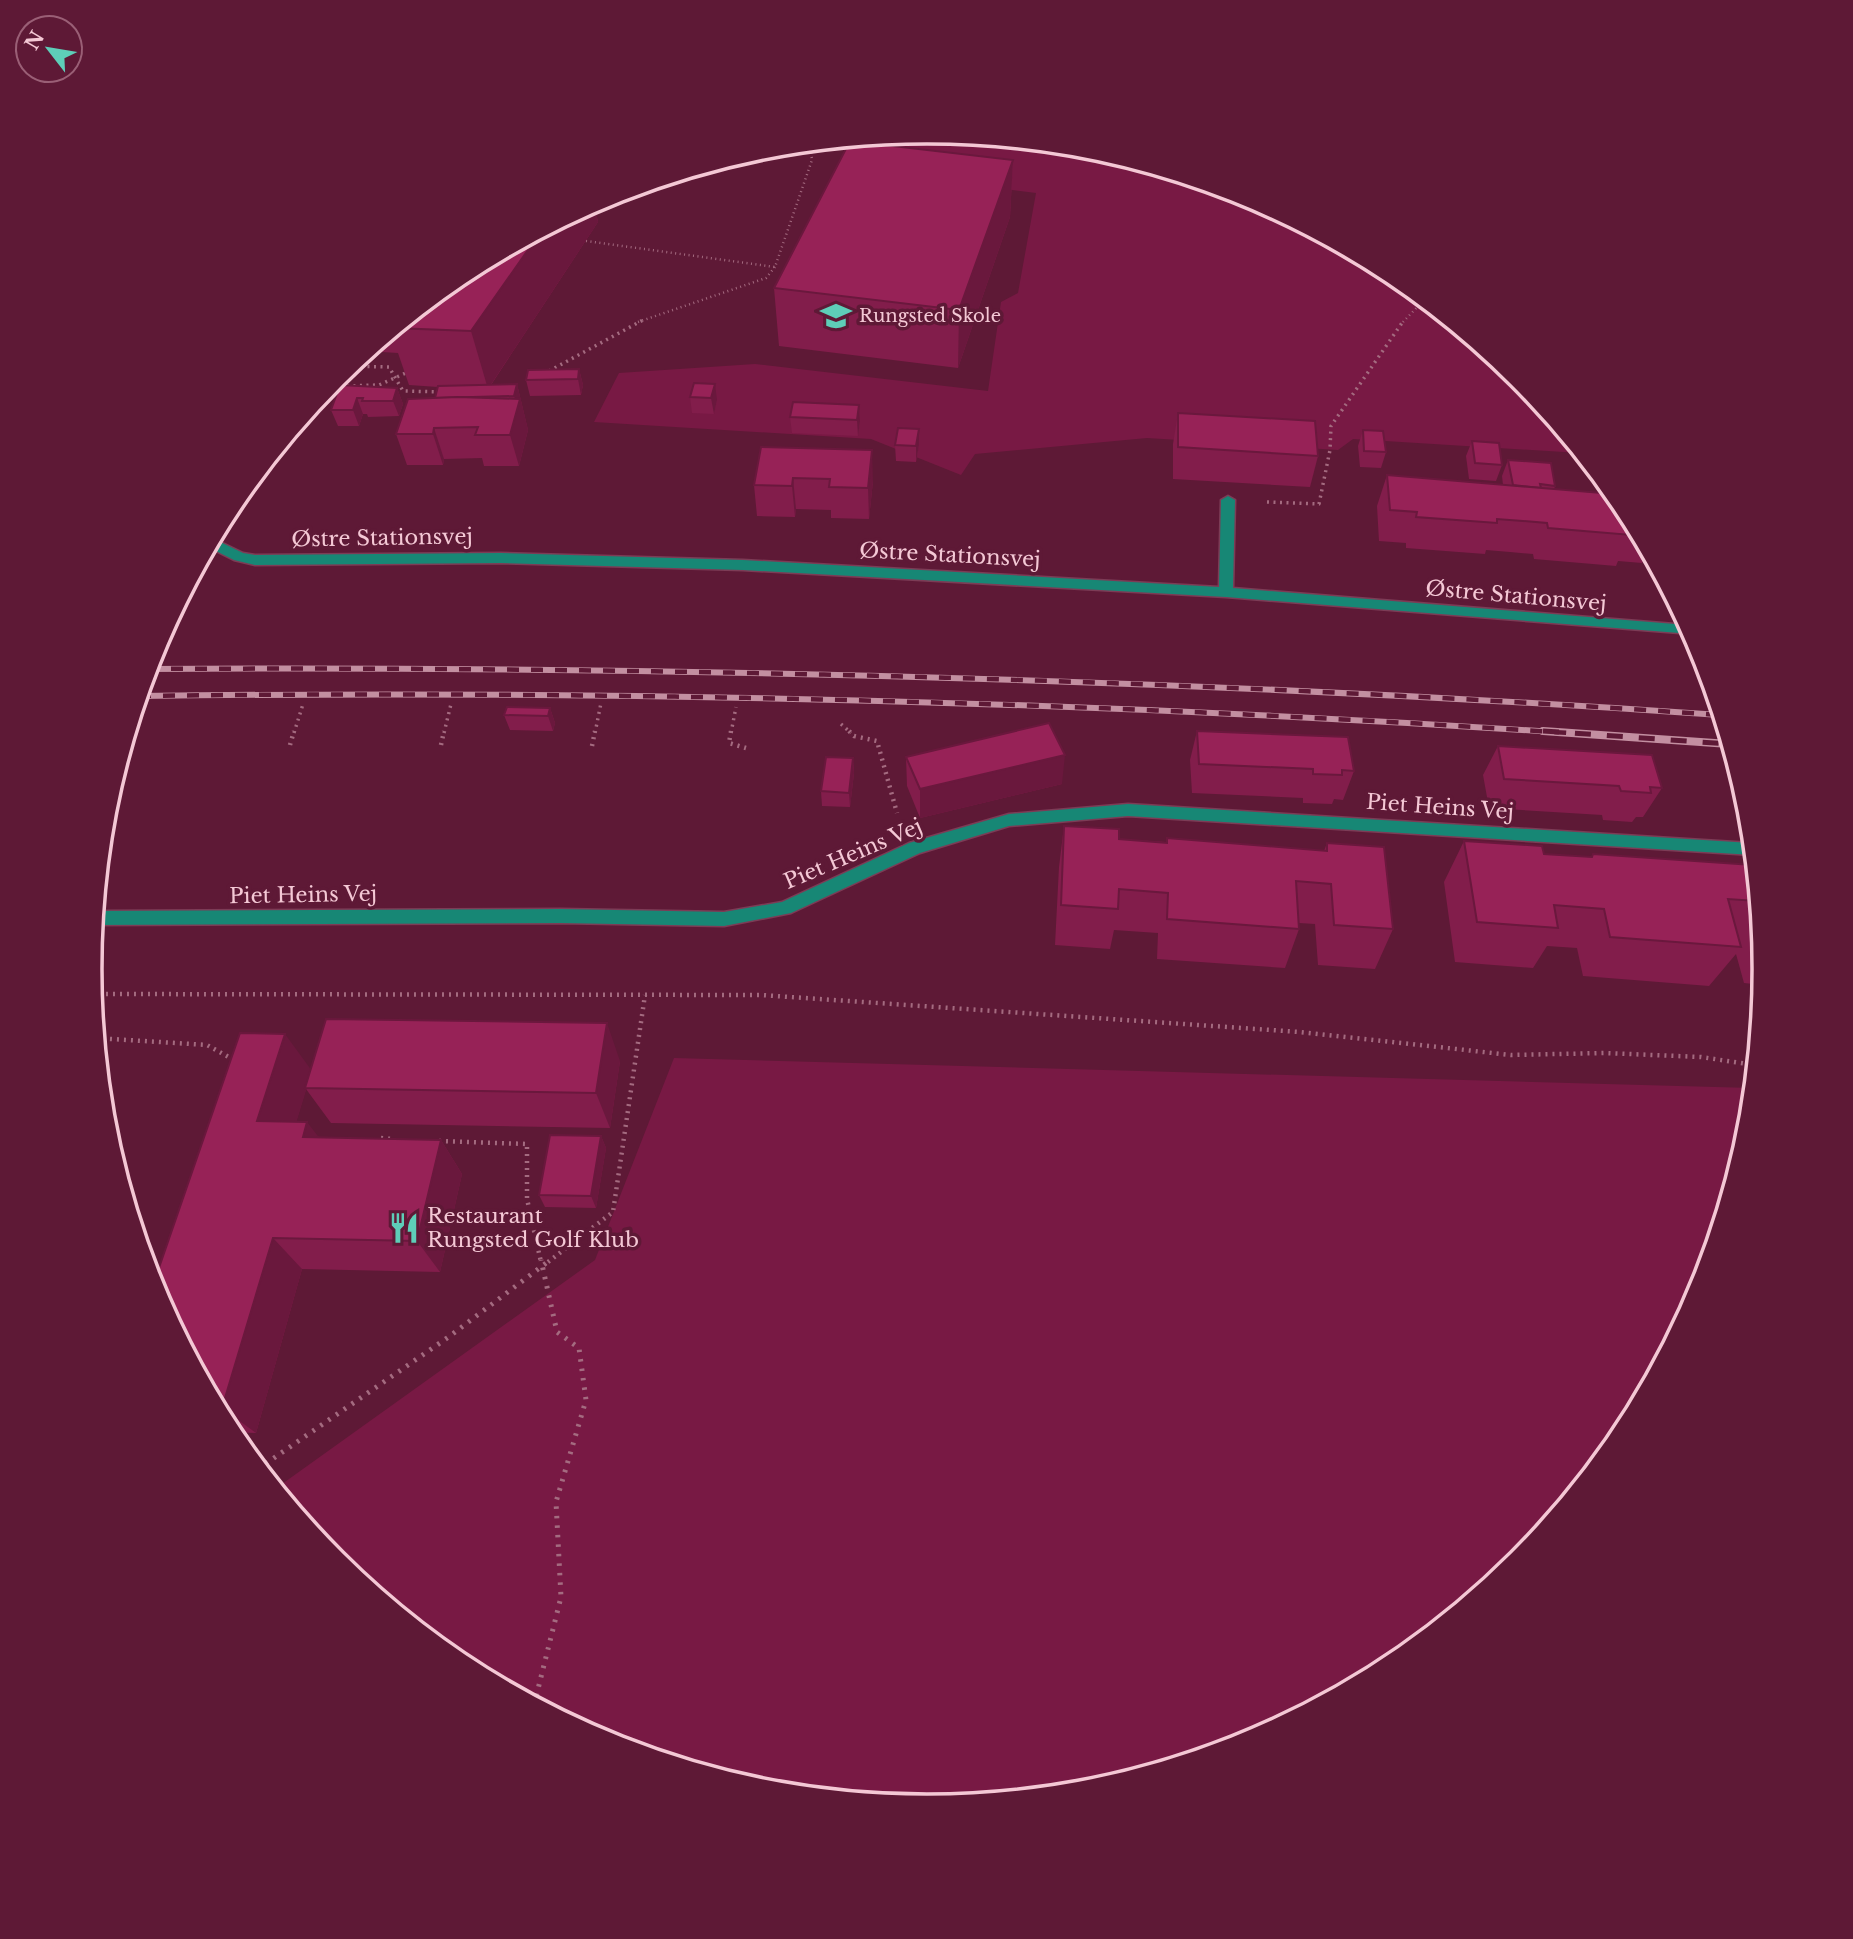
<svg xmlns="http://www.w3.org/2000/svg" width="1853" height="1939" viewBox="0 0 1853 1939" font-family="'Libre Baskerville',serif">
<style>
.green{fill:#781944}
.lines{fill:none;stroke-linecap:round;stroke-linejoin:round}
.minor-casing{stroke:#7c3c56;stroke-width:3}
.path-far3{stroke:#a46b80;stroke-width:2.5;stroke-dasharray:1 3.5;stroke-linecap:butt}
.path-far2{stroke:#a46b80;stroke-width:3.5;stroke-dasharray:2 4.5;stroke-linecap:butt}
.path-far1{stroke:#a46b80;stroke-width:4.5;stroke-dasharray:2 5;stroke-linecap:butt}
.path{stroke:#a46b80;stroke-width:5;stroke-dasharray:2.5 7;stroke-linecap:butt}
.minor{fill:#178775;fill-rule:evenodd}
.rail-far1-casing{stroke:#c38fa1;stroke-width:6}
.rail-casing{stroke:#c38fa1;stroke-width:8}
.rail-far1{stroke:#5e1936;stroke-width:4.5;stroke-dasharray:12;stroke-linecap:butt}
.rail{stroke:#5e1936;stroke-width:5;stroke-dasharray:16;stroke-linecap:butt}
.wall{fill:#821d4b}
.shaded-wall{fill:#6a183d}
.building{fill:#972257;stroke:#6a183d;stroke-width:2}
.labels{text-anchor:middle;dominant-baseline:central;stroke-width:7;stroke-linejoin:round;paint-order:stroke}
.far-poi-label{font-size:18px;fill:#f4c8d5;stroke:#5e1936;text-anchor:start}
.street-label{font-size:21px;fill:#f4c8d5;stroke:#5e1936}
.poi-label{font-size:21px;fill:#f4c8d5;stroke:#5e1936;text-anchor:start}
.rim{fill:none;stroke:#f4c8d5;stroke-width:3.5}
</style>
<rect width="100%" height="100%" fill="#5e1936"/>
<!-- green -->
<g class="green">
<polygon points="927,132 1090,148 1247,196 1392,274 1519,378 1580,453 1353,439 1338,450 1147,438 975,454 961,475 871,439 594,422 619,373 755,364 988,391 1001,302 1018,293 1036,193 875,172 901,135"/>
<polygon points="674,1058 1752,1088 1748,1133 1700,1290 1622,1435 1518,1562 1391,1666 1247,1743 1089,1791 926,1807 763,1791 606,1743 461,1665 334,1561 275,1489 595,1260"/>
</g>
<g class="lines">
<defs>
<g id="minor">
<polygon points="1228,496 1235,500 1233,588 1687,625 1692,634 1226,597 743,570 501,563 255,565 234,560 208,547 212,538 243,553 255,555 501,553 743,560 1219,587 1221,500"/>
<polygon points="1128,804 1751,843 1753,855 1128,816 1009,826 920,853 791,913 724,926 561,923 94,925 95,911 561,909 724,912 782,902 909,843 1009,814"/>
</g>
</defs>
<!-- minor casing -->
<use href="#minor" class="minor-casing"/>
<!-- path-far3 -->
<g class="path-far3">
<polyline points="586,241 775,267 812,160 810,144"/>
<polyline points="638,322 766,278 775,267"/>
<polyline points="1403,322 1424,300"/>
</g>
<!-- path-far2 -->
<g class="path-far2">
<polyline points="348,366 389,367 403,391 442,392"/>
<polyline points="342,371 354,367"/>
<polyline points="549,371 643,320"/>
<polyline points="322,393 345,386 379,385 408,372"/>
<polyline points="1267,502 1319,504 1330,450 1331,426 1404,320"/>
<polyline points="841,724 851,733"/>
<polyline points="294,733 303,704"/>
<polyline points="444,733 451,704"/>
<polyline points="595,733 601,703"/>
<polyline points="731,733 736,707"/>
</g>
<!-- path-far1 -->
<g class="path-far1">
<polyline points="731,731 729,743 746,748"/>
<polyline points="849,731 854,736 877,741 897,813"/>
<polyline points="290,745 294,731"/>
<polyline points="441,745 444,731"/>
<polyline points="592,746 595,731"/>
<polyline points="92,994 761,995 1300,1032 1511,1055 1605,1053 1701,1057 1754,1065"/>
<polyline points="96,1038 207,1045 234,1060"/>
<polyline points="381,1138 392,1139"/>
<polyline points="439,1141 527,1144 527,1199 541,1262"/>
<polyline points="548,1262 613,1212 645,995"/>
</g>
<!-- path -->
<g class="path">
<polyline points="258,1469 450,1336 550,1260"/>
<polyline points="534,1705 561,1597 556,1502 586,1400 579,1348 557,1332 541,1260"/>
</g>
<!-- minor -->
<use href="#minor" class="minor"/>
<defs>
<g id="rail-far1">
<path d="M147,669c525,-3 1049,10 1573,46"/>
<path d="M139,696c477,-6 954,5 1430,37"/>
</g>
<polyline id="rail" points="1543,731 1729,744"/>
</defs>
<!-- rail-far1 casing -->
<use href="#rail-far1" class="rail-far1-casing"/>
<!-- rail casing -->
<use href="#rail" class="rail-casing"/>
<!-- rail-far1 -->
<use href="#rail-far1" class="rail-far1"/>
<!-- rail -->
<use href="#rail" class="rail"/>
</g>
<!-- wall -->
<g class="wall">
<polygon points="1013,160 1010,217 958,368 779,346 774,288"/>
<polygon points="594,202 598,222 491,385 517,384 528,430 519,466 484,466 482,458 444,459 443,465 407,465 396,434 435,398 438,387 409,385 398,353 366,351 462,273"/>
<polygon points="579,369 583,385 581,395 530,396 526,380"/>
<polygon points="694,383 717,400 714,414 692,413 690,397"/>
<polygon points="340,385 397,388 403,404 399,416 368,417 367,414 363,414 359,426 338,426 331,410"/>
<polygon points="859,405 860,421 858,436 792,433 790,417"/>
<polygon points="1178,413 1318,456 1310,487 1173,479 1173,444"/>
<polygon points="1363,430 1386,452 1381,468 1360,467 1358,446"/>
<polygon points="1472,441 1502,465 1496,481 1469,479 1466,456"/>
<polygon points="895,445 919,445 916,462 896,461"/>
<polygon points="761,447 873,481 869,519 831,518 831,510 796,509 795,517 757,516 754,485"/>
<polygon points="1508,460 1555,486 1554,489 1623,505 1648,551 1642,563 1618,561 1616,566 1534,559 1533,554 1510,552 1486,550 1485,554 1406,548 1406,543 1379,541 1377,506 1387,475 1503,485 1502,476"/>
<polygon points="550,708 555,723 553,731 510,730 504,715"/>
<polygon points="1197,731 1354,771 1343,800 1334,799 1332,804 1303,803 1303,798 1192,793 1190,760"/>
<polygon points="1498,746 1662,788 1643,817 1636,817 1632,822 1603,820 1602,815 1489,808 1483,775"/>
<polygon points="122,752 130,765 114,810 105,810"/>
<polygon points="906,757 1062,784 920,818 907,786"/>
<polygon points="853,758 854,773 850,807 822,806 821,791"/>
<polygon points="1064,826 1119,839 1166,842 1167,838 1324,851 1327,843 1393,929 1375,969 1318,965 1315,924 1299,923 1299,929 1285,968 1157,959 1158,933 1114,930 1110,949 1055,945 1059,867"/>
<polygon points="1464,841 1544,854 1591,857 1593,854 1747,865 1753,858 1764,970 1762,985 1744,983 1736,954 1709,986 1583,976 1577,948 1547,946 1533,968 1455,962 1444,882"/>
<polygon points="620,1061 610,1128 331,1123 306,1089 296,1122 319,1137 441,1140 462,1174 440,1272 302,1269 256,1433 229,1432 152,1288 311,1069"/>
<polygon points="601,1136 606,1148 596,1208 545,1207 539,1195"/>
</g>
<!-- shaded-wall -->
<g class="shaded-wall">
<polygon points="1013,160 1010,217 958,368 959,310"/>
<polygon points="594,202 598,222 488,389 471,331 542,230"/>
<polygon points="579,369 583,385 581,395 578,379"/>
<polygon points="517,384 528,430 519,466 510,435 518,408 514,396"/>
<polygon points="715,384 717,400 714,414 711,398"/>
<polygon points="397,388 403,404 399,416 393,401"/>
<polygon points="357,398 363,414 359,426 353,410"/>
<polygon points="859,405 860,421 858,436 857,420"/>
<polygon points="434,428 444,459 443,465 433,434"/>
<polygon points="919,429 919,445 916,462 916,446"/>
<polygon points="872,450 873,481 869,519 868,488"/>
<polygon points="793,478 796,509 795,517 792,486"/>
<polygon points="550,708 555,723 553,731 548,716"/>
<polygon points="122,752 130,765 114,810 107,800"/>
<polygon points="1065,755 1062,784 920,818 920,789"/>
<polygon points="853,758 854,773 850,807 849,793"/>
<polygon points="607,1023 620,1061 610,1128 596,1093"/>
<polygon points="285,1034 312,1071 286,1156 257,1121"/>
<polygon points="307,1122 334,1157 303,1137"/>
<polygon points="601,1136 606,1148 596,1208 591,1196"/>
<polygon points="441,1140 462,1174 440,1272 417,1241"/>
<polygon points="273,1238 302,1269 256,1433 222,1408"/>
</g>
<!-- building -->
<g class="building">
<polygon points="850,141 1013,160 959,310 774,288"/>
<polygon points="542,230 471,331 395,328 462,273"/>
<polygon points="579,369 578,379 526,380 528,370"/>
<polygon points="694,383 715,384 711,398 690,397"/>
<polygon points="517,384 514,396 435,398 438,386"/>
<polygon points="340,385 397,388 393,401 362,401 363,398 357,398 353,410 331,410"/>
<polygon points="458,397 520,399 510,435 475,435 478,427 434,428 433,434 396,434 408,399"/>
<polygon points="793,402 859,405 857,420 790,417"/>
<polygon points="1178,413 1315,421 1318,456 1178,447"/>
<polygon points="898,428 919,429 916,446 895,445"/>
<polygon points="1363,430 1383,431 1386,452 1364,451"/>
<polygon points="1472,441 1499,443 1502,465 1475,463"/>
<polygon points="761,447 872,450 868,488 829,487 830,479 793,478 792,486 754,485"/>
<polygon points="1508,460 1551,463 1555,486 1540,484 1541,488 1513,485"/>
<polygon points="1387,475 1614,494 1623,505 1636,530 1630,529 1631,535 1548,528 1547,523 1523,521 1497,519 1497,523 1416,517 1417,512 1390,510"/>
<polygon points="507,707 550,708 548,716 504,715"/>
<polygon points="1049,723 1065,755 920,789 906,757"/>
<polygon points="1197,731 1348,737 1354,771 1342,770 1342,775 1313,774 1313,769 1199,764"/>
<polygon points="1498,746 1652,755 1662,788 1650,787 1651,793 1621,791 1619,786 1504,779"/>
<polygon points="826,757 853,758 849,793 821,791"/>
<polygon points="1064,826 1119,829 1119,839 1167,843 1167,838 1327,851 1327,843 1384,847 1393,929 1334,925 1331,884 1296,881 1299,929 1167,919 1168,893 1119,889 1118,909 1061,905"/>
<polygon points="1464,841 1542,846 1544,854 1592,857 1593,854 1753,865 1757,901 1728,899 1741,947 1610,937 1604,909 1554,905 1558,928 1477,922"/>
<polygon points="326,1019 607,1023 596,1093 305,1088"/>
<polygon points="240,1033 285,1034 257,1121 307,1122 303,1137 441,1140 417,1241 273,1238 222,1408 216,1408 152,1288"/>
<polygon points="550,1135 601,1136 591,1196 539,1195"/>
</g>
<!-- icons -->
<defs>
<symbol id="school-bare" viewBox="-9 -9 18 18"><path d="M0-5L7-2L0 1L-7-2ZM-4 1L0 2.5L4 1V4Q0 6-4 4Z" fill="#5eceb8" stroke="#5e1936" stroke-width="2.5" paint-order="stroke"/></symbol>
<symbol id="restaurant-bare" viewBox="-9 -9 18 18"><path d="M-5-6h1v4h1v-4h1v4h1v-4h1v5L-1.5 .5V6h-2V.5L-5-1ZM5-6V6H3V1.5H1.5Q1.5-4 5-6Z" fill="#5eceb8" stroke="#5e1936" stroke-width="2.5" paint-order="stroke"/></symbol>
</defs>
<g fill-rule="evenodd">
<use href="#school-bare" x="814" y="294" width="44" height="44"/>
<use href="#restaurant-bare" x="382" y="1206" width="44" height="44"/>
</g>
<g class="labels">
<!-- far-poi labels -->
<g class="far-poi-label">
<text x="859" y="316">Rungsted Skole</text>
</g>
<!-- street labels -->
<g class="street-label">
<text transform="translate(382 538) rotate(-1)">Østre Stationsvej</text>
<text transform="translate(950 555) rotate(3)">Østre Stationsvej</text>
<text transform="translate(1516 596) rotate(5)">Østre Stationsvej</text>
<text transform="translate(1440 807) rotate(4)">Piet Heins Vej</text>
<text transform="translate(853 854) rotate(-23)">Piet Heins Vej</text>
<text transform="translate(303 895) rotate(-1)">Piet Heins Vej</text>
</g>
<!-- poi labels -->
<g class="poi-label">
<text x="427" y="1216">Restaurant<tspan x="427" dy="24">Rungsted Golf Klub</tspan></text>
</g>
</g>
<!-- crop -->
<path d="M0 0H1853V1939H0ZM102 969a825 825 0 1 1 1650 0a825 825 0 1 1-1650 0Z" fill="#5e1936" fill-rule="evenodd"/>
<path class="rim" d="M102 969a825 825 0 1 1 1650 0a825 825 0 1 1-1650 0Z"/>
<!-- north arrow -->
<g transform="translate(49 49) rotate(301)"><circle r="33" fill="#5e1936" stroke="#9a5f76" stroke-width="2"/>
<path d="M0-5L12 26L0 18L-12 26Z" fill="#5eceb8"/>
<text y="-10" font-size="19" font-weight="bold" text-anchor="middle" fill="#f4c8d5">N</text>
</g>
</svg>
